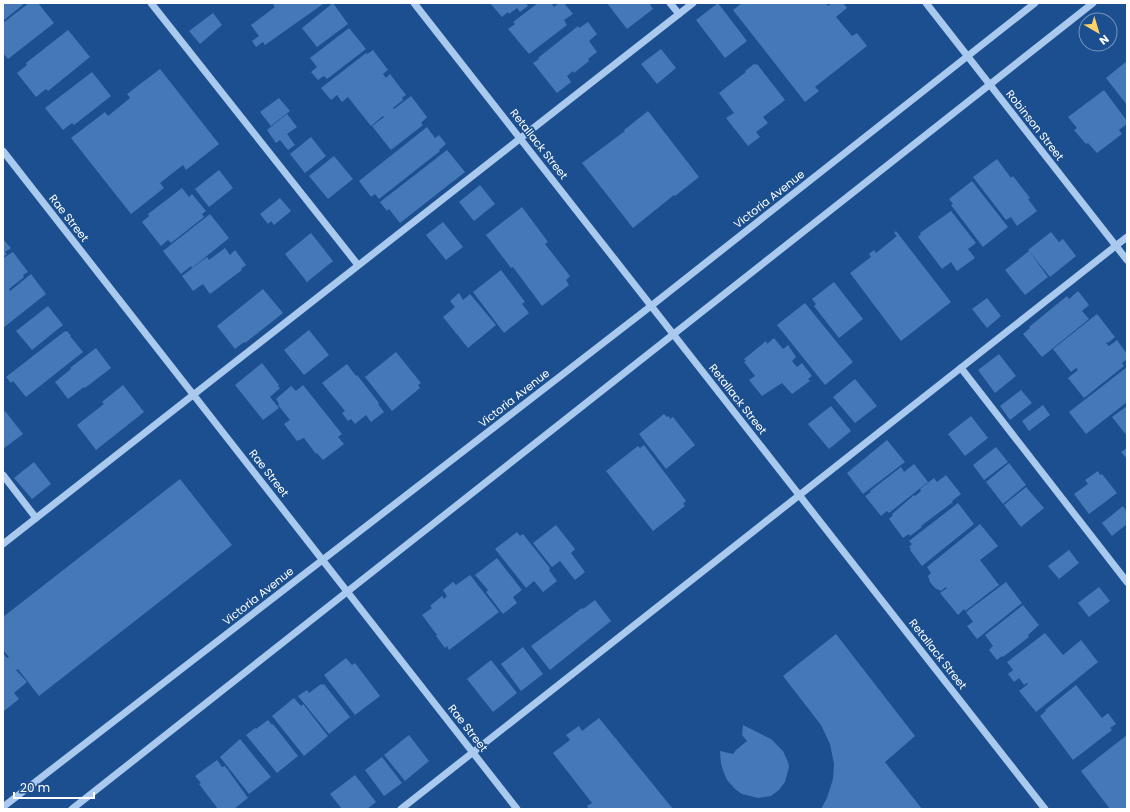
<svg xmlns="http://www.w3.org/2000/svg" width="1130" height="812" viewBox="0 0 1130 812" font-family="Poppins,sans-serif">
<style>
.building{fill:#4478b7}
.lines{fill:none;stroke-linecap:round;stroke-linejoin:round}
.minor{stroke:#a9c9ee;stroke-width:7}
.labels{text-anchor:middle;dominant-baseline:central;stroke-width:3.5;stroke-linejoin:round;paint-order:stroke}
.street-label{font-size:11px;fill:#fff;stroke:#1b4f8f}
</style>
<rect width="100%" height="100%" fill="#1b4f8f"/>
<!-- building -->
<g class="building">
<polygon points="3,3 25,3 3,21"/>
<polygon points="29,3 38,3 54,23 8,59 3,53 3,23"/>
<polygon points="276,3 322,3 323,4 265,45 263,42 256,47 252,41 259,36 251,25 275,7 273,5"/>
<polygon points="333,3 348,24 317,47 302,28"/>
<polygon points="490,3 526,3 528,6 520,12 517,8 509,14 508,12 502,17"/>
<polygon points="538,3 551,3 554,7 559,3 564,3 573,14 564,20 567,25 529,54 508,29 515,24 513,22"/>
<polygon points="607,3 649,3 653,9 627,29"/>
<polygon points="718,3 747,41 725,58 696,20"/>
<polygon points="742,3 749,3 750,4 752,3 826,3 828,6 832,3 843,3 847,8 836,17 852,36 857,33 867,46 815,87 819,91 805,102 733,10"/>
<polygon points="213,13 222,25 200,44 189,31"/>
<polygon points="588,22 597,34 589,41 597,52 588,59 589,61 574,73 573,71 567,76 571,82 557,93 533,63 539,59 538,58 578,26 579,28"/>
<polygon points="349,28 366,49 327,79 324,76 318,80 311,72 317,67 310,58"/>
<polygon points="68,30 90,57 48,91 46,89 36,97 17,73 27,65 26,63"/>
<polygon points="661,49 676,68 657,84 641,64"/>
<polygon points="373,50 388,70 383,74 386,78 390,74 406,95 402,98 403,100 393,108 394,109 411,96 427,117 421,123 423,125 391,150 372,126 384,117 383,116 371,126 348,97 342,102 337,95 331,100 321,88 366,53 367,54"/>
<polygon points="1127,61 1127,105 1106,78"/>
<polygon points="754,64 755,65 757,64 785,100 763,117 768,123 756,132 760,137 748,146 726,118 734,113 719,93 746,72 745,71"/>
<polygon points="160,69 219,144 186,170 183,165 160,183 164,188 131,214 71,138 105,112 108,116 130,98 127,94"/>
<polygon points="92,72 111,96 74,125 72,123 63,130 45,108"/>
<polygon points="1104,90 1127,121 1127,124 1119,130 1122,134 1097,153 1088,143 1086,144 1074,130 1077,128 1068,117"/>
<polygon points="279,98 290,111 271,126 260,112"/>
<polygon points="648,111 699,177 675,196 674,195 633,228 582,163 625,131 624,130"/>
<polygon points="287,114 297,127 287,134 295,145 288,150 280,140 276,143 267,130"/>
<polygon points="427,127 435,138 439,135 446,144 439,150 440,151 379,199 375,194 371,197 359,181"/>
<polygon points="311,137 326,156 305,173 290,154"/>
<polygon points="447,150 465,172 400,223 389,209 387,211 380,202"/>
<polygon points="334,156 353,179 328,199 309,176"/>
<polygon points="997,159 1011,178 1013,176 1030,198 1028,199 1037,211 1017,226 1011,217 1006,220 973,177"/>
<polygon points="219,170 233,188 209,207 195,189"/>
<polygon points="972,181 1008,227 983,247 951,205 953,204 949,199"/>
<polygon points="480,185 495,204 474,221 459,202"/>
<polygon points="182,188 189,197 192,194 206,211 202,214 204,217 171,243 168,240 161,246 142,222 149,216 148,214"/>
<polygon points="280,198 291,211 274,225 271,221 268,224 260,214"/>
<polygon points="522,207 548,242 545,244 570,276 566,280 569,285 542,306 513,267 511,268 486,235"/>
<polygon points="951,211 976,243 968,249 975,258 957,271 951,262 942,269 918,237 921,234 920,233"/>
<polygon points="210,214 229,238 192,268 191,266 181,274 163,251"/>
<polygon points="443,222 463,247 446,260 426,235"/>
<polygon points="896,231 951,302 901,341 850,273 871,257 869,254 874,250 876,253 897,236 894,233"/>
<polygon points="1051,232 1059,242 1063,239 1076,256 1050,277 1028,250"/>
<polygon points="311,233 333,261 307,282 285,254"/>
<polygon points="3,239 11,248 5,252 7,254 3,257"/>
<polygon points="225,248 230,255 235,250 246,265 241,269 242,270 210,294 203,284 193,291 182,276 207,257 209,260"/>
<polygon points="1029,251 1048,277 1025,295 1005,270"/>
<polygon points="13,252 28,272 23,275 24,277 9,289 10,291 31,274 46,294 3,328 3,258"/>
<polygon points="501,270 525,302 522,304 529,313 504,333 473,292"/>
<polygon points="834,282 863,319 839,338 814,306 816,304 812,299"/>
<polygon points="263,289 283,313 245,343 244,342 235,349 217,326"/>
<polygon points="1078,291 1089,305 1082,311 1089,319 1042,357 1023,334 1030,328 1029,327 1067,296 1069,299"/>
<polygon points="459,293 463,300 470,294 496,325 468,348 443,317 455,307 450,301"/>
<polygon points="987,298 1001,316 987,328 972,309"/>
<polygon points="805,303 853,362 825,385 777,325"/>
<polygon points="48,306 63,325 32,350 16,331"/>
<polygon points="1097,314 1115,337 1108,343 1108,342 1106,343 1109,346 1117,340 1127,354 1127,359 1122,363 1124,366 1084,398 1068,378 1078,370 1076,368 1071,372 1053,349"/>
<polygon points="309,330 329,355 304,375 284,350"/>
<polygon points="65,331 65,332 67,331 71,336 70,336 83,352 26,397 13,381 11,383 6,377"/>
<polygon points="774,338 783,349 788,345 796,357 792,361 797,367 802,363 812,376 808,379 810,381 792,394 782,383 762,396 749,380 755,376 744,362 746,361 744,359 766,341 767,344"/>
<polygon points="96,348 111,368 85,388 84,387 68,399 55,382 71,369 70,368"/>
<polygon points="396,352 421,383 418,385 420,388 392,411 365,377"/>
<polygon points="999,354 1016,376 995,393 978,370"/>
<polygon points="262,363 279,385 278,386 280,388 270,397 279,408 263,420 235,385"/>
<polygon points="347,364 356,376 357,375 379,403 378,404 384,412 371,422 366,415 355,424 351,419 348,421 342,413 345,411 322,383"/>
<polygon points="1127,367 1127,402 1086,434 1069,412"/>
<polygon points="855,379 877,406 855,423 833,397"/>
<polygon points="123,385 144,412 96,450 77,425 104,404 102,402"/>
<polygon points="303,385 342,434 338,437 344,444 323,460 317,453 316,454 304,438 297,441 284,424 290,420 278,405 279,404 276,399 291,386 296,391"/>
<polygon points="1021,390 1032,403 1010,420 1000,406"/>
<polygon points="1043,405 1050,415 1029,431 1022,421"/>
<polygon points="831,406 851,431 829,449 808,424"/>
<polygon points="1127,406 1127,436 1112,417"/>
<polygon points="5,411 23,434 3,449 3,413"/>
<polygon points="664,414 667,417 669,416 670,419 673,417 695,445 666,469 639,434"/>
<polygon points="971,416 988,438 965,456 948,434"/>
<polygon points="887,440 905,462 863,494 847,473"/>
<polygon points="644,445 686,501 683,504 685,506 653,531 606,471 638,446 640,448"/>
<polygon points="996,447 1008,462 984,480 973,465"/>
<polygon points="1127,448 1127,459 1121,452"/>
<polygon points="34,462 51,484 32,499 14,478"/>
<polygon points="1009,463 1026,485 1003,504 986,482"/>
<polygon points="914,464 928,482 889,513 887,511 881,516 865,496 871,492 870,491 901,467 904,472"/>
<polygon points="1098,471 1100,475 1102,474 1117,493 1089,514 1074,494 1088,484 1085,480"/>
<polygon points="946,475 961,494 952,501 953,502 921,526 922,527 910,536 909,534 903,538 889,519 893,515 892,514 914,495 915,496 921,491 920,489 934,478 937,482"/>
<polygon points="180,479 232,545 39,696 18,669 16,670 27,682 14,693 19,699 4,711 3,709 3,653 7,658 9,657 3,650 3,617"/>
<polygon points="1026,487 1044,508 1021,527 1004,505"/>
<polygon points="958,503 974,524 922,566 910,550 911,549 909,547 912,544 909,541"/>
<polygon points="1123,506 1127,512 1127,524 1112,536 1102,523"/>
<polygon points="980,524 998,546 980,560 999,585 965,611 964,609 958,615 940,593 947,588 946,587 941,591 935,588 930,582 928,576 931,573 927,567"/>
<polygon points="556,525 575,549 571,553 585,572 575,580 560,561 552,567 533,543"/>
<polygon points="517,532 520,536 523,534 550,568 549,570 557,581 543,592 534,581 526,588 495,549"/>
<polygon points="1069,550 1079,563 1059,579 1048,566"/>
<polygon points="497,558 522,590 513,597 517,603 503,614 486,592 488,590 475,575"/>
<polygon points="470,575 499,612 449,650 447,646 445,648 436,636 437,635 422,615 432,608 430,606 442,596 444,599 447,596 443,590 453,582 456,585"/>
<polygon points="1006,582 1022,603 977,639 967,626 973,622 966,612"/>
<polygon points="1099,587 1110,601 1089,617 1078,603"/>
<polygon points="595,600 611,621 550,670 531,646 582,608 583,609"/>
<polygon points="1023,605 1039,625 1028,635 1029,637 1003,657 1002,656 997,660 989,650 993,646 985,635"/>
<polygon points="1045,633 1063,655 1081,640 1098,662 1036,712 1019,691 1028,684 1027,683 1024,685 1019,678 1014,682 1008,674 1013,670 1007,662"/>
<polygon points="836,634 915,736 885,762 922,809 821,809 827,798 833,779 834,764 830,744 821,725 783,676"/>
<polygon points="523,647 543,674 521,691 501,664"/>
<polygon points="346,658 352,665 355,663 380,696 355,715 324,675"/>
<polygon points="491,660 517,693 493,712 467,679"/>
<polygon points="321,684 323,685 324,684 350,717 329,734 298,696 307,690 309,693"/>
<polygon points="1076,685 1102,718 1108,713 1116,724 1110,728 1112,730 1073,760 1040,716 1046,711 1045,710"/>
<polygon points="294,698 301,706 303,704 328,736 304,756 272,716"/>
<polygon points="599,718 673,809 589,809 587,806 592,803 553,753 570,740 566,735 579,726 582,731"/>
<polygon points="268,720 272,725 273,724 298,756 277,773 246,735 255,728 256,729"/>
<polygon points="743,725 771,739 783,751 788,762 789,767 785,782 779,790 771,796 758,798 742,794 735,789 727,780 724,773 721,764 720,751 733,754 736,750 747,741 742,735"/>
<polygon points="409,735 429,761 405,781 384,755"/>
<polygon points="1127,735 1127,809 1110,809 1081,771"/>
<polygon points="240,739 271,777 249,794 220,757"/>
<polygon points="382,757 402,783 384,796 365,770"/>
<polygon points="217,760 222,767 225,766 248,798 234,809 218,809 199,784 201,783 195,776"/>
<polygon points="355,775 376,802 367,809 342,809 330,794"/>
</g>
<g class="lines">
<!-- minor -->
<g class="minor">
<polyline points="151,3 358,265"/>
<polyline points="414,3 1045,809"/>
<polyline points="670,3 679,14"/>
<polyline points="926,3 1127,260"/>
<polyline points="3,151 517,809"/>
<polyline points="961,368 1127,582"/>
<polyline points="3,475 36,518"/>
<polyline points="3,544 693,3"/>
<polyline points="3,807 651,306 1035,3"/>
<polyline points="72,809 1093,3"/>
<polyline points="401,809 1127,237"/>
</g>
</g>
<g class="labels">
<!-- street labels -->
<g class="street-label">
<text transform="translate(1035 125) rotate(52)">Robinson Street</text>
<text transform="translate(539 144) rotate(52)">Retallack Street</text>
<text transform="translate(769 199) rotate(-38)">Victoria Avenue</text>
<text transform="translate(69 218) rotate(52)">Rae Street</text>
<text transform="translate(514 398) rotate(-38)">Victoria Avenue</text>
<text transform="translate(738 399) rotate(52)">Retallack Street</text>
<text transform="translate(269 473) rotate(52)">Rae Street</text>
<text transform="translate(258 596) rotate(-38)">Victoria Avenue</text>
<text transform="translate(938 654) rotate(52)">Retallack Street</text>
<text transform="translate(468 728) rotate(52)">Rae Street</text>
</g>
</g>
<!-- border -->
<rect width="1130" height="812" fill="none" stroke="#ffffff" stroke-width="8"/>
<!-- north arrow -->
<g transform="translate(1098 32) rotate(142)"><circle r="19" fill="#1b4f8f" stroke="#7695bc"/>
<path d="M0-3L7 15L0 10L-7 15Z" fill="#ffd166"/>
<text y="-6" font-size="11" font-weight="bold" text-anchor="middle" fill="#ffffff">N</text>
</g>
<!-- scale -->
<path d="M14 792v6h80v-6" fill="none" stroke="#ffffff" stroke-width="2"/>
<text x="20" y="792" font-size="12" fill="#ffffff" stroke="#1b4f8f" stroke-width="3" paint-order="stroke">20 m</text>
</svg>
